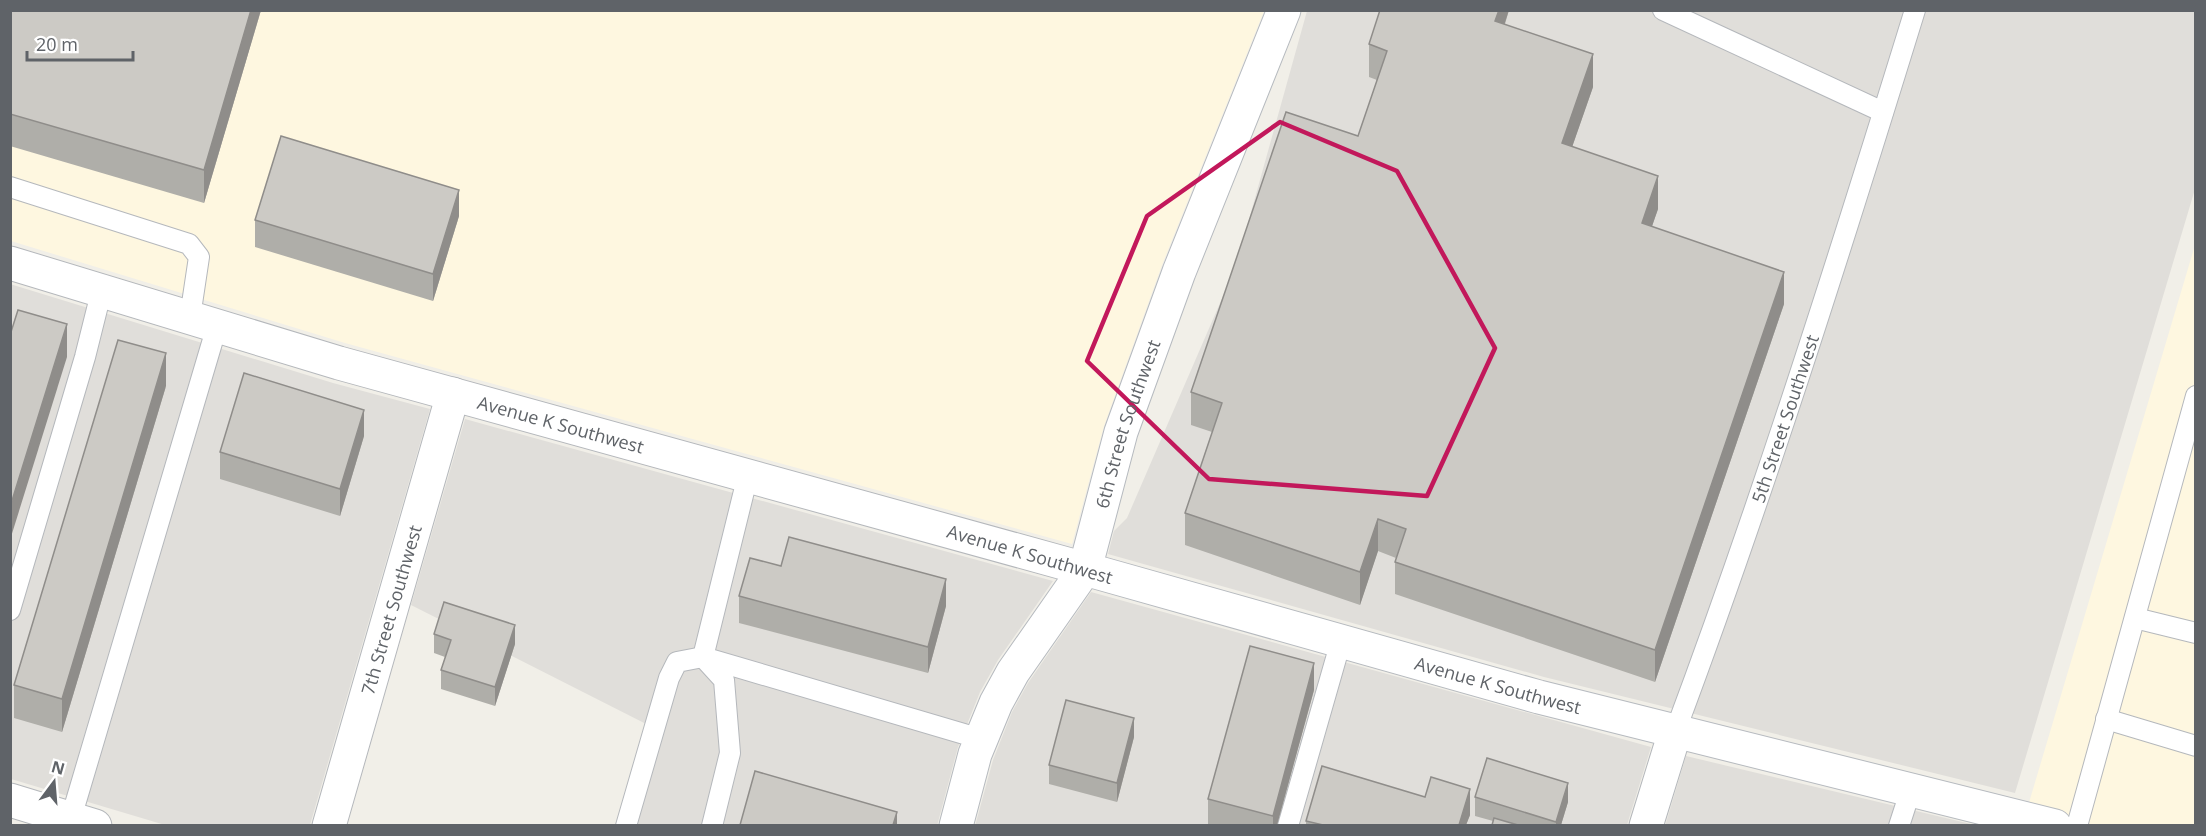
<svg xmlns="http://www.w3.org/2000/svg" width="2206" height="836" viewBox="0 0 2206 836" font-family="'Open Sans',sans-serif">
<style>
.commercial{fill:#fef7e0}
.industrial{fill:#e0deda}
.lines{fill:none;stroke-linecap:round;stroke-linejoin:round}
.lane-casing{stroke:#b5b8bc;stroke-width:22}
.street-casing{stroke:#b5b8bc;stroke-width:35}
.secondary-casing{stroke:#b6babf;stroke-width:35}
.lane{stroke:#fff;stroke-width:20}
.street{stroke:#fff;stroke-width:33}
.secondary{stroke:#fff;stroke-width:33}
.wall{fill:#afaea9}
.shaded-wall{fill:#8f8d8a}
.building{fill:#cccac5;stroke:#8f8d8a;stroke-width:1.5}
.marked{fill:none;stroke:#c2185b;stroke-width:4.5;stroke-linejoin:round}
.labels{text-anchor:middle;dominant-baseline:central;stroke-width:5;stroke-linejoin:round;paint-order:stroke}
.street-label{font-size:18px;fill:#5f6368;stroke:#fff}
</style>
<rect width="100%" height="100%" fill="#f1efe8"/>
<!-- commercial -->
<g class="commercial">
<polygon points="10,11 1264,11 1162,265 1104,426 1072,544 345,343 11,241"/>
<polygon points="2195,245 2195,825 2055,825 2025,816"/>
</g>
<!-- industrial -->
<g class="industrial">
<polygon points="1307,11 2195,11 2195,189 2015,793 1544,677 1108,554 1114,531 1127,518 1236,266"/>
<polygon points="10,284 333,383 430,409 310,825 165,825 11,779"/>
<polygon points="465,419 1053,581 998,660 980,692 958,747 937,826 629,825 656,729 411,605"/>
<polygon points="1091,592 1651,747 1627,825 975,826 993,760 1012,712 1028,683"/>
<polygon points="1686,756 1975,825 1665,826"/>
</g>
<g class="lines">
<defs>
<g id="lane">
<polyline points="1663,10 1883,112"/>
<polyline points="10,187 189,244 199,257 190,317"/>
<polyline points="10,610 85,357 102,289"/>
<polyline points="2135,618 2196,633"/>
<polyline points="2106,719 2196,746"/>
<path id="s1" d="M1675,732c89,-238 165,-479 240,-722"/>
<polyline points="71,818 217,326"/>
<polyline points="626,826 669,678 677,662 703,657 981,739"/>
<polyline points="712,826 730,753 724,680 703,657 748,475"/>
<polyline points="1288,826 1341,641"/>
<polyline points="1899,826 1911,789"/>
<polyline points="2077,826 2196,396"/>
</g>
<g id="street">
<path id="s2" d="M10,263l329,100 746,206"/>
<polyline points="10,800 95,826"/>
<path id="s3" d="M329,826l124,-432"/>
<polyline points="1646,826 1675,732"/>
</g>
<g id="secondary">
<path id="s4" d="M1085,569l454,128 516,129"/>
<path id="s5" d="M956,826l19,-72 21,-51 17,-31 72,-103 36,-137 58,-160 105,-262"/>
</g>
</defs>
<!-- lane casing -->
<use href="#lane" class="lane-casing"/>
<!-- street casing -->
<use href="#street" class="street-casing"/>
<!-- secondary casing -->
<use href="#secondary" class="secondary-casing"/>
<!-- lane -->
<use href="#lane" class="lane"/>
<!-- street -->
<use href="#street" class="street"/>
<!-- secondary -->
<use href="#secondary" class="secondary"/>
</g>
<!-- wall -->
<g class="wall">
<polygon points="10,10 261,10 204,203 10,146"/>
<polygon points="1509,10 1505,24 1593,87 1572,147 1658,209 1652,226 1784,304 1655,682 1395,594 1395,562 1396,558 1378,551 1360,605 1185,545 1185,513 1212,432 1191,425 1191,392 1358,136 1377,80 1369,77 1369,44"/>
<polygon points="459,216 433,301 255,247 255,220"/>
<polygon points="166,386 62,732 14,718 14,685"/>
<polygon points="364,436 340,516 220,479 220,452"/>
<polygon points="739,596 946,606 928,673 739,623"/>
<polygon points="434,634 515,644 495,706 441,689 441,670 445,657 434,653"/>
<polygon points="1314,690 1277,825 1208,825 1208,799"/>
<polygon points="1134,737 1117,802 1049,784 1049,765"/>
<polygon points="1475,797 1568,802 1561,825 1492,825 1493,821 1475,816"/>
<polygon points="1470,815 1466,825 1306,825 1306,821"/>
</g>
<!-- shaded-wall -->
<g class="shaded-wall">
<polygon points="251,10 261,10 204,203 204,170"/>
<polygon points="1499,10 1509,10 1495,53 1495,21"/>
<polygon points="1593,54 1593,87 1562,176 1562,143"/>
<polygon points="1658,176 1658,209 1642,255 1642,223"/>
<polygon points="459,190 459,216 433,301 433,274"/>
<polygon points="1784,272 1784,304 1655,682 1655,650"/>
<polygon points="67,324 67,357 10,540 10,507"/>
<polygon points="166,353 166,386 62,732 62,699"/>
<polygon points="364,410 364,436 340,516 340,489"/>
<polygon points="1378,519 1378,551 1360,605 1360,572"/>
<polygon points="946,579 946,606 928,673 928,647"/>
<polygon points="515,625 515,644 495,706 495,687"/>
<polygon points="1314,663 1314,690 1277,825 1273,825 1273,816"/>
<polygon points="1134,718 1134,737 1117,802 1117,783"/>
<polygon points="1568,783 1568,802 1561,825 1556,825 1556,822"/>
<polygon points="1470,789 1470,815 1466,825 1459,825"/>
<polygon points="897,812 897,825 893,825"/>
</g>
<!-- building -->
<g class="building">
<polygon points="10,10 251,10 204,170 10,114"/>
<polygon points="1380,10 1499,10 1495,21 1593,54 1562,143 1658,176 1642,223 1784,272 1655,650 1395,562 1406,529 1378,519 1360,572 1185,513 1222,403 1191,392 1286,112 1358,136 1387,51 1369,44"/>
<polygon points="281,136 459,190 433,274 255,220"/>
<polygon points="18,310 67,324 10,507 10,335"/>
<polygon points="118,340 166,353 62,699 14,685"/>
<polygon points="244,373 364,410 340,489 220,452"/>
<polygon points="789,537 946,579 928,647 739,596 750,558 781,566"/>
<polygon points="444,602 515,625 495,687 441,670 451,640 434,634"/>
<polygon points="1250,646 1314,663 1273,816 1208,799"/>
<polygon points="1066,700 1134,718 1117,783 1049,765"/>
<polygon points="1487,758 1568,783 1556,822 1475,797"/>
<polygon points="1322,766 1425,797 1431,777 1470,789 1459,825 1323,825 1306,821"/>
<polygon points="755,771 897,812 893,825 740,825"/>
<polygon points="1494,818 1518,825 1492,825"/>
</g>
<!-- marked area -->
<path class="marked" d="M1280,122l117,49 98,177 -68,148 -218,-17 -122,-118 60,-145z"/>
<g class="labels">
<!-- street labels -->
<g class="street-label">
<text stroke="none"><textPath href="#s1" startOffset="332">5th Street Southwest</textPath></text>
<text stroke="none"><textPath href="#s2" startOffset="574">Avenue K Southwest</textPath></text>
<text stroke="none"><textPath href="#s5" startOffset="442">6th Street Southwest</textPath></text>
<text transform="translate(1030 554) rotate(16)">Avenue K Southwest</text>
<text stroke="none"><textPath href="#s3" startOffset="225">7th Street Southwest</textPath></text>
<text stroke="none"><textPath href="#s4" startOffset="429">Avenue K Southwest</textPath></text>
</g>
</g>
<!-- border -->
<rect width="2206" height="836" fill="none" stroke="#5f6368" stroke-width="24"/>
<!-- north arrow -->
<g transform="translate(54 782) rotate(16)" stroke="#ffffff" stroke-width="4.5" paint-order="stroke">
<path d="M0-4.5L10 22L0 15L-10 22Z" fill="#5f6368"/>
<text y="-9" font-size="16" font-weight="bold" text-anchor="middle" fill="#5f6368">N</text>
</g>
<!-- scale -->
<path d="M27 51v9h106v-9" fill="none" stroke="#5f6368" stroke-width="3"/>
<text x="36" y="51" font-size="18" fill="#5f6368" stroke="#ffffff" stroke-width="4.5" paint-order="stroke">20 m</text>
</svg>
